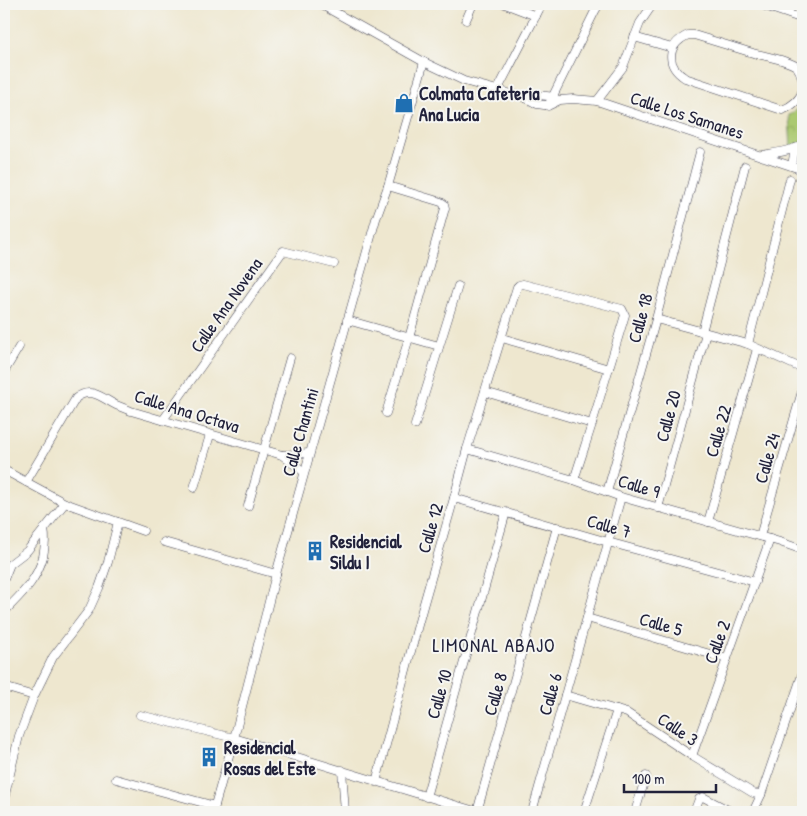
<svg xmlns="http://www.w3.org/2000/svg" width="807" height="816" viewBox="0 0 807 816" font-family="'Patrick Hand',sans-serif">
<style>
.park{fill:url(#park-crowns);stroke:#667656}
.lines{fill:none;stroke-linecap:round;stroke-linejoin:round}
.minor-casing{stroke:#414051;stroke-width:9}
.minor{stroke:#fff;stroke-width:8}
.labels{text-anchor:middle;dominant-baseline:central;stroke-width:4;stroke-linejoin:round;paint-order:stroke}
.poi-label{font-size:18px;font-weight:bold;fill:#22223b;stroke:#f6f6f2;text-anchor:start}
.street-label{font-size:18px;fill:#22223b;stroke:#f6f6f2}
.neighbourhood-label{font-size:19px;letter-spacing:1px;fill:#22223b;stroke:#f6f6f2}
</style>
<defs>
<pattern id="park-crowns" width="20" height="18" patternUnits="userSpaceOnUse" patternTransform="scale(1.25)"><rect width="20" height="18" fill="#abc970"/><path d="M2 6a3 3 0 1 1 6 0M12 15a3 3 0 1 1 6 0" fill="none" stroke="#93ac62"/></pattern>
</defs>
<rect width="100%" height="100%" fill="#f6f6f2"/>
<filter id="ink" filterUnits="userSpaceOnUse"><feTurbulence type="fractalNoise" baseFrequency=".02" numOctaves="2"/><feDisplacementMap in="SourceGraphic" scale="10" xChannelSelector="R" yChannelSelector="G"/><feConvolveMatrix kernelMatrix="1 2 1 2 8 2 1 2 1" color-interpolation-filters="sRGB"/></filter>
<filter id="wash" filterUnits="userSpaceOnUse"><feTurbulence type="fractalNoise" baseFrequency=".0096" numOctaves="4" result="noise"/><feDisplacementMap in="SourceGraphic" scale="20" xChannelSelector="R" yChannelSelector="G"/><feGaussianBlur stdDeviation="1.12" result="paint"/><feColorMatrix in="noise" values="0 0 0 0 0 0 0 0 0 0 0 0 0 0 0 0 0 1.4 0 .05"/><feComposite in="paint" operator="in"/></filter>
<g filter="url(#wash)">
<rect width="100%" height="100%" fill="#eee7cf"/>
<!-- park -->
<polygon class="park" points="803,106 803,143 791,149 789,115"/>
</g>
<g filter="url(#ink)">
<g class="lines">
<defs>
<g id="minor">
<polyline points="320,4 424,62 464,81 526,98 537,104 544,105 550,105 560,100 573,99 597,101 803,170"/>
<polyline points="505,4 536,16"/>
<polyline points="759,4 803,19"/>
<polyline points="466,20 473,4"/>
<path d="M688,35h6c20,6 39,12 59,18 11,3 36,7 44,14 4,5 7,16 6,22 -2,10 -12,18 -21,21l-97,-32c-19,-12 -19,-33 3,-43z"/>
<polyline points="634,37 672,48"/>
<polyline points="497,91 542,4"/>
<path d="M526,98c10,-3 19,-4 29,0"/>
<polyline points="597,101 623,67 640,23 653,4"/>
<polyline points="548,106 595,11 599,4"/>
<path d="M762,155c14,-2 28,-4 41,-10"/>
<polyline points="792,166 795,148"/>
<polyline points="656,319 748,344 803,369"/>
<polyline points="347,320 439,346"/>
<polyline points="702,332 745,166"/>
<polyline points="502,338 609,369"/>
<polyline points="748,344 790,179"/>
<polyline points="4,372 19,347"/>
<polyline points="485,392 592,424"/>
<polyline points="386,413 409,338 445,208 444,204 441,202 388,186"/>
<polyline points="163,420 283,251 334,264"/>
<polyline points="415,425 458,286"/>
<polyline points="467,449 574,480 621,497 780,542 803,550"/>
<polyline points="282,455 309,453"/>
<polyline points="4,470 65,503 143,531"/>
<path d="M26,482l50,-84c15,-12 26,0 40,7 5,2 10,4 15,6l151,44 22,17"/>
<polyline points="194,488 210,435"/>
<polyline points="607,492 656,319 700,152"/>
<polyline points="454,498 608,542 755,582"/>
<polyline points="248,506 290,358"/>
<polyline points="658,508 706,333"/>
<polyline points="708,522 757,349"/>
<polyline points="760,536 803,388"/>
<polyline points="164,542 276,574"/>
<polyline points="4,579 10,564 27,551 65,503"/>
<path d="M4,612c17,-18 32,-30 39,-55 2,-10 3,-18 1,-28"/>
<polyline points="587,618 727,659"/>
<polyline points="4,687 34,696"/>
<polyline points="565,695 627,713 692,756 753,793 761,795 803,672"/>
<polyline points="140,715 234,738 478,812"/>
<polyline points="692,756 770,539"/>
<polyline points="342,770 345,812"/>
<polyline points="116,779 215,806"/>
<polyline points="376,782 422,610 454,498 467,449 517,287 519,285 523,284 622,309 625,315 592,424 574,480"/>
<polyline points="426,797 506,512"/>
<polyline points="4,799 19,736 34,696 53,657 89,610 99,588 108,562 118,522"/>
<polyline points="213,812 234,738 276,574 376,219 388,186 424,62"/>
<polyline points="477,812 557,527"/>
<polyline points="532,812 621,497"/>
<polyline points="584,812 617,710"/>
<polyline points="635,812 646,776"/>
<polyline points="694,812 699,799 703,797 732,812"/>
<polyline points="753,812 761,795"/>
</g>
</defs>
<!-- minor casing -->
<use href="#minor" class="minor-casing"/>
<!-- minor -->
<use href="#minor" class="minor"/>
</g>
</g>
<!-- icons -->
<defs>
<symbol id="shop-bare" viewBox="-9 -9 18 18"><path d="M-5-2.5h2.3a2.7 3.5 0 0 1 5.4 0H5L5.5 6h-11ZM-1.5-2.5h3a1.5 2.3 0 0 0-3 0Z" fill="#1f6fb2" stroke="#f6f6f2" stroke-width="2.5" paint-order="stroke"/></symbol>
<symbol id="building-bare" viewBox="-9 -9 18 18"><path d="M-4-6H4V6H1V3H-1V6H-4ZM-2.5-4.3h1.7v1.8h-1.7ZM.8-4.3h1.7v1.8H.8ZM-2.5-1h1.7V.8h-1.7ZM.8-1h1.7V.8H.8Z" fill="#1f6fb2" stroke="#f6f6f2" stroke-width="2.5" paint-order="stroke"/></symbol>
</defs>
<g fill-rule="evenodd">
<use href="#shop-bare" x="390" y="89" width="28" height="28"/>
<use href="#building-bare" x="301" y="537" width="28" height="28"/>
<use href="#building-bare" x="195" y="743" width="28" height="28"/>
</g>
<g class="labels">
<!-- poi labels -->
<g class="poi-label">
<text x="419" y="93">Colmata Cafeteria<tspan x="419" dy="21">Ana Lucia</tspan></text>
<text x="330" y="541">Residencial<tspan x="330" dy="21">Sildu I</tspan></text>
<text x="224" y="747">Residencial<tspan x="224" dy="21">Rosas del Este</tspan></text>
</g>
<!-- street labels -->
<g class="street-label">
<text transform="translate(687 115) rotate(18)">Calle Los Samanes</text>
<text transform="translate(226 305) rotate(-55)">Calle Ana Novena</text>
<text transform="translate(640 318) rotate(-75)">Calle 18</text>
<text transform="translate(187 411) rotate(17)">Calle Ana Octava</text>
<text transform="translate(668 416) rotate(-75)">Calle 20</text>
<text transform="translate(718 431) rotate(-74)">Calle 22</text>
<text transform="translate(300 432) rotate(-74)">Calle Chantini</text>
<text transform="translate(767 458) rotate(-74)">Calle 24</text>
<text transform="translate(639 486) rotate(17)">Calle 9</text>
<text transform="translate(609 526) rotate(16)">Calle 7</text>
<text transform="translate(430 528) rotate(-74)">Calle 12</text>
<text transform="translate(661 624) rotate(16)">Calle 5</text>
<text transform="translate(717 642) rotate(-70)">Calle 2</text>
<text transform="translate(439 694) rotate(-74)">Calle 10</text>
<text transform="translate(495 694) rotate(-74)">Calle 8</text>
<text transform="translate(550 694) rotate(-74)">Calle 6</text>
<text transform="translate(678 729) rotate(34)">Calle 3</text>
</g>
<!-- neighbourhood labels -->
<g class="neighbourhood-label">
<text x="494" y="645">LIMONAL ABAJO</text>
</g>
</g>
<!-- margin -->
<rect width="807" height="816" fill="none" stroke="#f6f6f2" stroke-width="20"/>
<!-- scale -->
<path d="M624 784v8h92v-8" fill="none" stroke="#22223b" stroke-width="2.5"/>
<text x="632" y="784" font-size="15" fill="#22223b" stroke="#f6f6f2" stroke-width="4" paint-order="stroke">100 m</text>
</svg>
